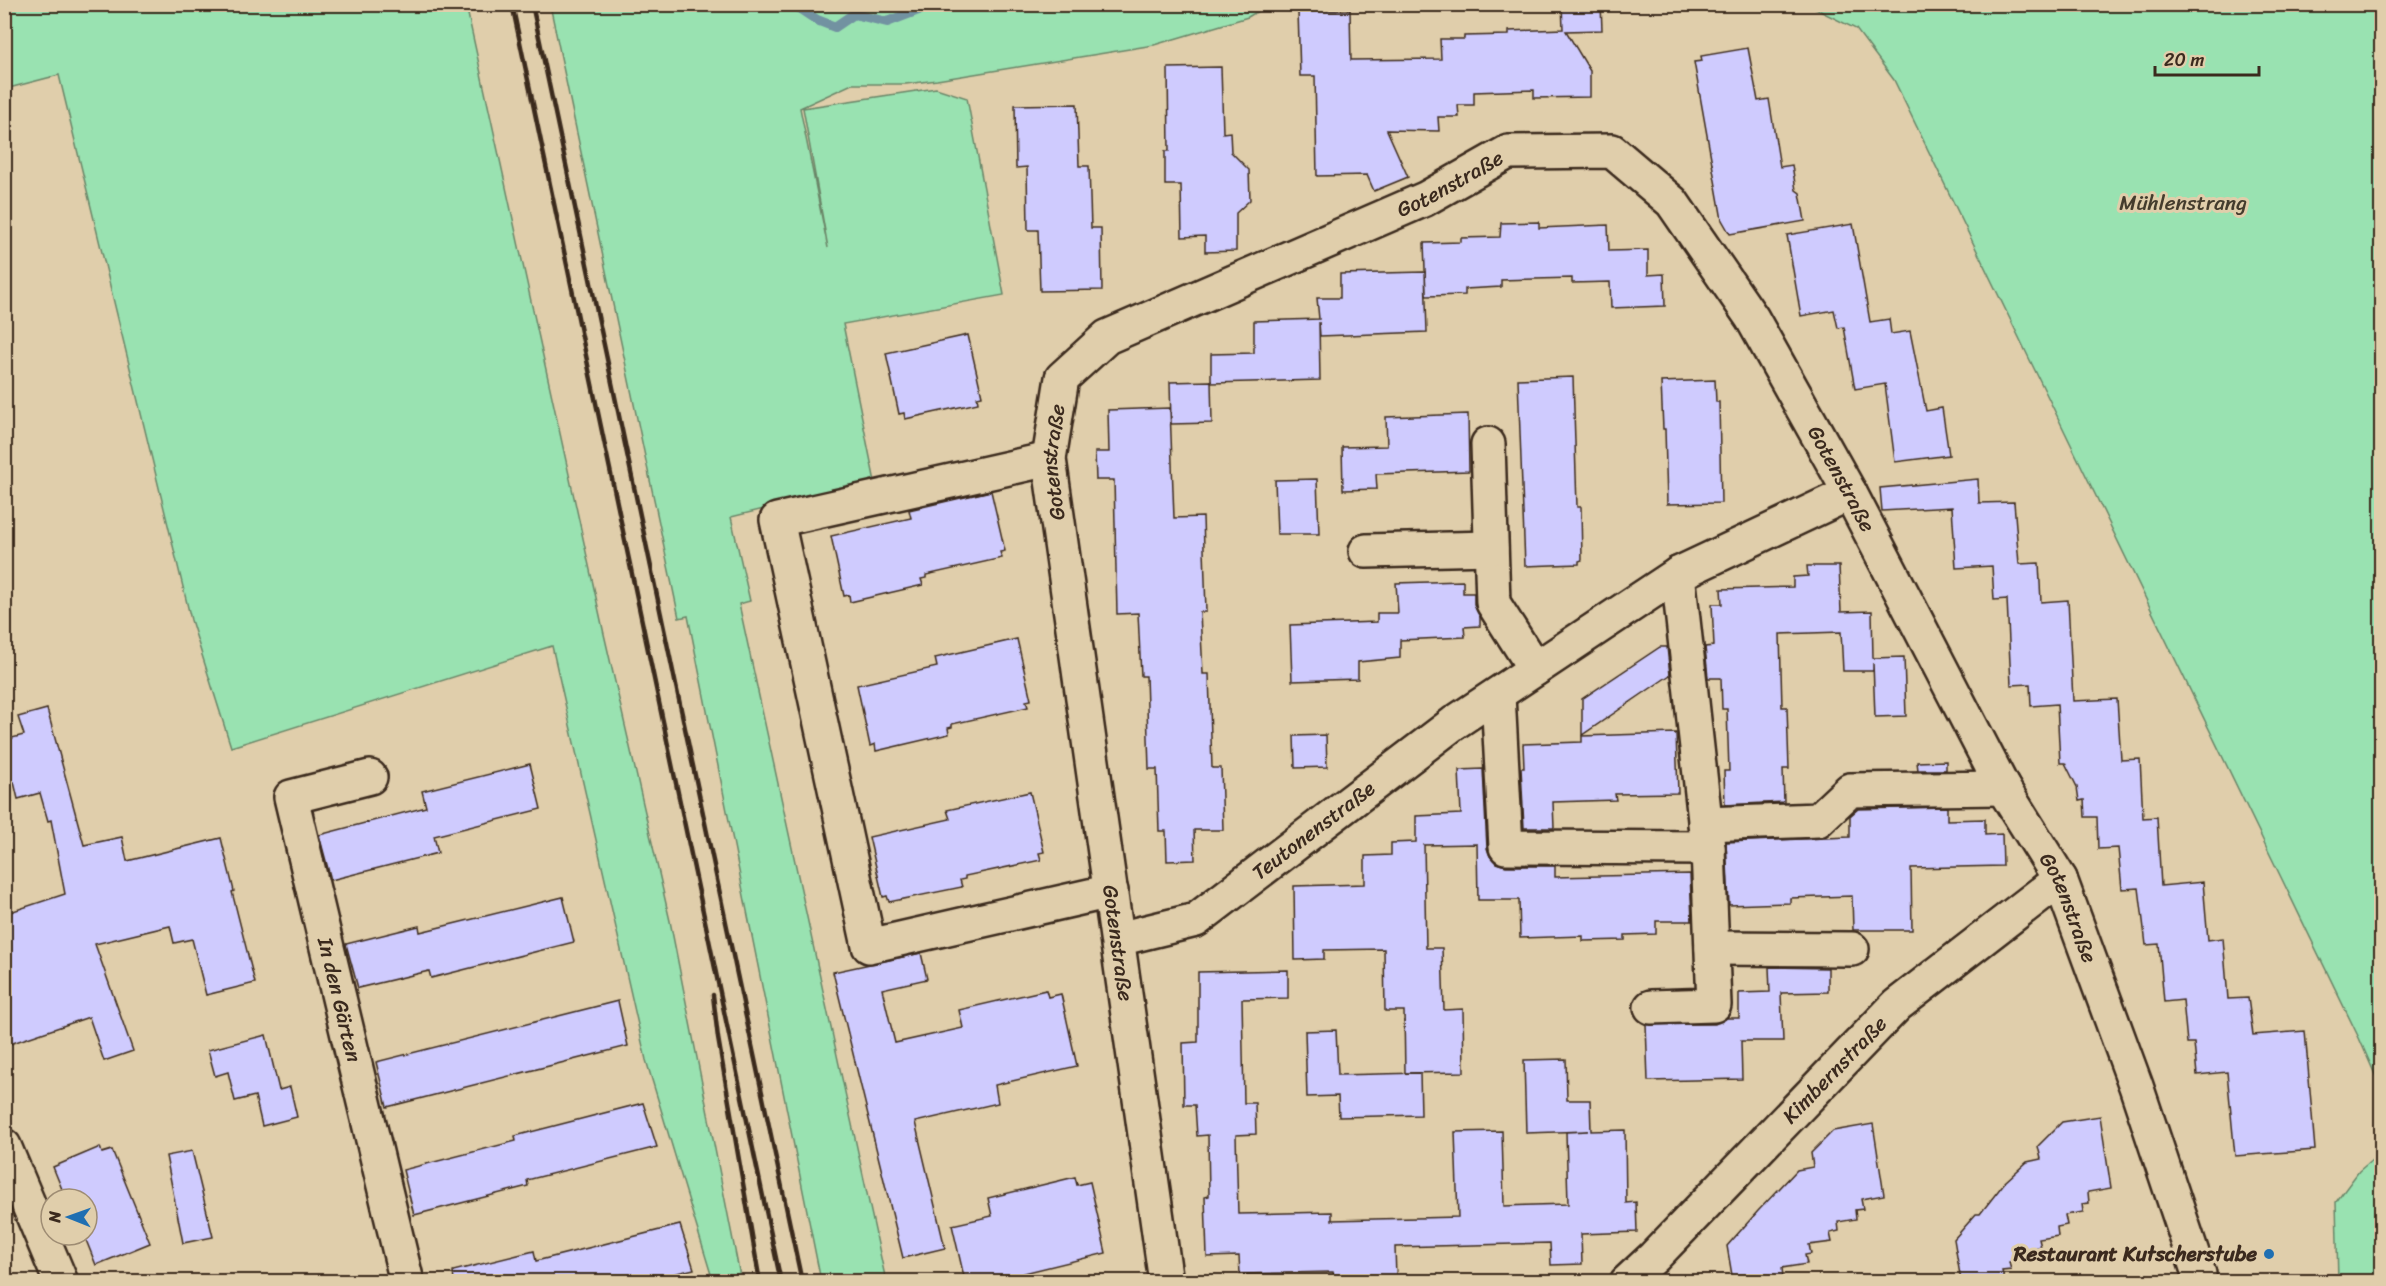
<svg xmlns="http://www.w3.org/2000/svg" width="2386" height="1286" viewBox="0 0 2386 1286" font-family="Sriracha,sans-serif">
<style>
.green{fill:#99e2b1;stroke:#6a8668;stroke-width:1.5}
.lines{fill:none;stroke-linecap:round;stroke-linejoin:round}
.stream{stroke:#7292a1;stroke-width:10}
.building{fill:#cfcbfe;stroke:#3b2a1e;stroke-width:1.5}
.minor-casing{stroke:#3b2a1e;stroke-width:38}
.minor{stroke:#e0ceab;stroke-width:33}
.rail{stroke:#3b2a1e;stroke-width:4.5}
.poi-dot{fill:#1f6fb2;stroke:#e0ceab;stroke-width:2}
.labels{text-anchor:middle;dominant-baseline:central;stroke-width:6;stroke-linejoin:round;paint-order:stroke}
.street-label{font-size:21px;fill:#3b2a1e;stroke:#e0ceab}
.park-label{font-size:21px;fill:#443c2d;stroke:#e0ceab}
.poi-label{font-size:21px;font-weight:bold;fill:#3b2a1e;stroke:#e0ceab;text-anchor:end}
</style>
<rect width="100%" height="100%" fill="#e0ceab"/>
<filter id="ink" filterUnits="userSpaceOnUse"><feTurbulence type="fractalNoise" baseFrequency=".0167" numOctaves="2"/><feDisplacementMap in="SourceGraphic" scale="12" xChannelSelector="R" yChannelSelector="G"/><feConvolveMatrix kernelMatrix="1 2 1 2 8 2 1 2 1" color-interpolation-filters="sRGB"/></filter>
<g filter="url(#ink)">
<!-- green -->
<g class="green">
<polygon points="4,5 466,5 604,634 670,921 741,1281 713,1281 646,1060 552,646 231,747 191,620 59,75 5,89"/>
<polygon points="550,5 1268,5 1248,17 1154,45 937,80 906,84 852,84 800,108 828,248 803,108 936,88 967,98 1004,295 843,324 875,482 731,517 750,601 739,604 886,1281 821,1281 688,616 679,618"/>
<polygon points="1808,5 2381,5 2381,1281 2338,1281 2336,1202 2359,1171 2378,1155 2380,1086 2359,1038 1894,80 1856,29"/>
</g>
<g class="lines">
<!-- stream -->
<polyline class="stream" points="793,4 817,20 835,27 854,14 887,22 934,4"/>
</g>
<!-- building -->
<g class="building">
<polygon points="1562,4 1601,4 1602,30 1566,31 1590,71 1590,97 1534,98 1534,90 1474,92 1474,105 1458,105 1459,117 1438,117 1439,131 1387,130 1408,177 1374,191 1367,175 1317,176 1315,76 1300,76 1298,11 1350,10 1351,60 1441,59 1440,39 1464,39 1464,36 1509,35 1509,31 1563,29"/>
<polygon points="1748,48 1758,101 1769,99 1780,167 1792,165 1796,190 1800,193 1805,221 1730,234 1722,220 1694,62 1702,61 1701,56"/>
<polygon points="1221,67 1223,133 1230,132 1231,152 1249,170 1250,200 1236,213 1236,251 1205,252 1205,236 1182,237 1181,185 1165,185 1165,151 1169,151 1168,68"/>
<polygon points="1077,104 1079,166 1089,166 1091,228 1101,228 1102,290 1040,291 1038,230 1028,230 1027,167 1016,168 1015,105"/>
<polygon points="1539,222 1539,228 1608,225 1609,251 1648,250 1648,275 1664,274 1665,306 1611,308 1610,282 1572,283 1572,278 1501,280 1501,287 1465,289 1465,295 1426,296 1424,243 1461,242 1461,238 1500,237 1501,223"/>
<polygon points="1853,224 1870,322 1889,319 1891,334 1910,331 1926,411 1942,408 1949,455 1895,462 1885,384 1855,389 1844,327 1838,328 1834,310 1801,316 1787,235"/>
<polygon points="1425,272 1427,332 1320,336 1319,322 1320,380 1211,383 1211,354 1254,353 1254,321 1319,319 1317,298 1340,298 1340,274"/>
<polygon points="968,335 982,396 977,397 978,403 905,419 904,413 899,414 886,353"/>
<polygon points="1573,377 1577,507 1581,507 1582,560 1579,561 1579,564 1525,566 1518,379"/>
<polygon points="1715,380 1716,402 1719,402 1721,503 1667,504 1665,429 1663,429 1661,382"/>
<polygon points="1211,381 1212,423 1171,424 1170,382"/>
<polygon points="1170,408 1174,518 1203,517 1206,612 1200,612 1203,674 1209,674 1212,768 1221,768 1223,830 1194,830 1195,860 1167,861 1166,831 1159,831 1157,769 1149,769 1146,676 1141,676 1138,613 1117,614 1114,480 1096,480 1095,452 1109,452 1108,410"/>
<polygon points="1468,414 1469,471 1376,474 1377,489 1343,490 1342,447 1387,446 1386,417"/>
<polygon points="1317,479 1319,534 1277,534 1275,480"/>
<polygon points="1978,479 1979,503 2014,502 2019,564 2039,563 2041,602 2068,600 2073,701 2117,699 2121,760 2140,759 2143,818 2157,817 2161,886 2203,882 2208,940 2223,938 2228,999 2248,998 2253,1035 2305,1031 2315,1150 2235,1156 2227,1072 2197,1075 2194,1043 2187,1043 2183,1000 2164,1002 2159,944 2146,945 2139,888 2122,889 2118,848 2098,849 2097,817 2085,817 2084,800 2079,801 2077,787 2065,763 2060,763 2057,704 2031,706 2030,684 2011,685 2007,599 1994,600 1992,566 1956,568 1952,507 1882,511 1880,488"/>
<polygon points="991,491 1005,551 1000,552 1002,558 926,575 926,578 921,579 923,585 850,602 849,595 844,596 831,536 911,518 909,510"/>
<polygon points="1807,566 1839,566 1841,612 1872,611 1873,658 1904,657 1906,716 1875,717 1873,663 1873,671 1843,671 1841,632 1780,634 1782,707 1787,707 1789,769 1783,769 1784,802 1725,805 1724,771 1729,771 1727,709 1722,709 1721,678 1708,678 1705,647 1714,646 1712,604 1722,604 1721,589 1793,587 1793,577 1808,576"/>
<polygon points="1463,581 1463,593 1474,593 1474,604 1480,617 1480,626 1464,627 1465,637 1400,640 1400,658 1358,662 1358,679 1292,681 1290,625 1377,622 1377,613 1398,613 1396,583"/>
<polygon points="1017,639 1031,700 1026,701 1028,707 952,724 952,727 948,728 949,734 876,751 875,744 870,746 857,685 937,667 935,658"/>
<polygon points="1660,647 1667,647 1670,675 1582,735 1582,699"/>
<polygon points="47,709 84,845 122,837 127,861 221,838 234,891 232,892 255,983 206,995 192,939 174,943 170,926 95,944 133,1051 104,1061 89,1017 4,1046 4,914 65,894 51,820 48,821 40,793 18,799 14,782 4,785 4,740 24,735 18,717"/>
<polygon points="1676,733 1678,793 1615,794 1616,800 1553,802 1554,828 1524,828 1521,768 1524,768 1523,744 1582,742 1582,736"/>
<polygon points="1326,735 1327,767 1295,768 1294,736"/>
<polygon points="1946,761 1946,770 1918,770 1917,762"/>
<polygon points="530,764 541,809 434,836 438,853 331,880 319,835 426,807 422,791"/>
<polygon points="1483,769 1487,848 1490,856 1496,863 1506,866 1555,866 1555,877 1690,874 1692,921 1656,921 1656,934 1625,935 1625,940 1583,941 1583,936 1520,938 1519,900 1478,900 1477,844 1424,845 1426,948 1442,948 1444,1010 1463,1009 1464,1072 1405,1073 1404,1011 1385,1011 1384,949 1324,950 1324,959 1295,960 1294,886 1365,884 1365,856 1391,855 1391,843 1416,842 1416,816 1461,814 1459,770"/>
<polygon points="1030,792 1044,852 1039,853 1041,860 965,876 965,879 960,880 962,887 889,902 887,896 883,897 869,837 950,819 947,810"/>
<polygon points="1947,807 1947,820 1985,819 1985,835 2002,834 2003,866 1911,868 1912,930 1853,930 1852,896 1790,898 1790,903 1729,905 1726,842 1850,837 1850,816 1858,809"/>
<polygon points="563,897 574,942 431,978 429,971 358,988 346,944 419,926 420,932"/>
<polygon points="921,953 927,979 882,989 895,1043 963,1028 959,1010 1046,990 1048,997 1061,994 1077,1066 995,1085 998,1103 915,1122 945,1248 903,1258 833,972"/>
<polygon points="1769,967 1828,968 1828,992 1781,993 1783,1041 1741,1041 1742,1079 1648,1081 1646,1024 1715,1024 1726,1018 1739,1018 1739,993 1770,992"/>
<polygon points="1288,970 1288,998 1242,999 1244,1103 1255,1103 1256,1134 1236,1135 1238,1214 1332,1212 1332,1220 1458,1217 1455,1132 1502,1131 1504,1206 1568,1204 1566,1132 1588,1131 1526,1133 1524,1060 1566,1059 1567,1100 1590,1100 1591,1131 1625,1130 1626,1203 1636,1202 1637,1232 1581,1234 1582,1264 1551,1265 1550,1243 1395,1247 1396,1277 1334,1278 1333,1272 1240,1274 1239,1256 1207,1257 1205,1197 1209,1196 1208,1135 1197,1136 1195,1105 1184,1105 1183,1043 1198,1042 1198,972"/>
<polygon points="618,1001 628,1046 387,1107 376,1062"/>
<polygon points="1336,1030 1338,1075 1420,1073 1421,1115 1339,1117 1338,1096 1307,1097 1305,1031"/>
<polygon points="266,1035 279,1090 290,1087 297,1117 262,1126 255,1096 235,1101 228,1072 215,1076 208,1050"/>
<polygon points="643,1103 657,1147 527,1180 528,1186 414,1215 403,1170 516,1141 515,1136"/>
<polygon points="2100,1116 2111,1188 2088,1192 2089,1203 2082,1204 2083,1212 2065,1215 2067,1225 2057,1227 2058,1236 2039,1239 2041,1247 2033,1248 2035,1258 2009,1262 2011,1270 2002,1271 2004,1281 1961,1281 1954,1239 1976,1214 1980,1214 2005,1182 2027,1162 2041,1159 2038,1146 2062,1122"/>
<polygon points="1873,1124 1884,1195 1861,1199 1863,1209 1855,1210 1856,1219 1838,1222 1839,1231 1830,1233 1832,1242 1809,1245 1811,1254 1805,1255 1807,1264 1782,1268 1783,1277 1775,1279 1776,1281 1733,1281 1727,1246 1758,1211 1797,1170 1813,1167 1811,1153 1833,1131"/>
<polygon points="100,1147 102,1153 112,1150 150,1243 96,1265 84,1235 87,1235 87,1199 66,1199 53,1167"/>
<polygon points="192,1151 213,1237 183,1243 166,1156"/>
<polygon points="1075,1177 1077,1185 1090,1182 1106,1253 1024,1273 1025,1281 965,1281 952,1225 992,1216 988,1198"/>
<polygon points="680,1225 694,1269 643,1281 454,1281 453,1271 534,1251 536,1261"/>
</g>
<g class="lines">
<defs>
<g id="minor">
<polyline points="1488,444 1493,603 1535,669"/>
<polyline points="1049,459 777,520 869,946 1111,891"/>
<polyline points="1366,551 1491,548"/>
<polyline points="1498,695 1506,847 1708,848"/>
<path id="s1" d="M370,777l-79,20 116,485"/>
<polyline points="1705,824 1818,820 1850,790 2003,788"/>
<path id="s2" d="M1118,939l78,-19 258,-197 224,-149 172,-81"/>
<polyline points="1712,948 1852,949"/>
<polyline points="1651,1007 1714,1005 1708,848 1678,574"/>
<polyline points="4,1146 61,1282"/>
<path id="s3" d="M1166,1282l-117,-823 13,-81 45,-41 318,-138 83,-47 104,-1 60,51 80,116 98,175 153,295 57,91 76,207 63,188v8"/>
<path id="s4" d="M1627,1282l27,-25 243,-252 163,-126"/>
</g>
</defs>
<!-- minor casing -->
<use href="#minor" class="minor-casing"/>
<!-- minor -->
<use href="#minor" class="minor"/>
<!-- rail -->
<g class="rail">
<polyline points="512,4 781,1282"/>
<polyline points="532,4 802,1282"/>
<polyline points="713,995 718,1038 760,1282"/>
</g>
</g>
</g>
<!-- markers -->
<circle class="poi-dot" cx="2269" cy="1254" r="6"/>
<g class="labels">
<!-- street labels -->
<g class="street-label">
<text stroke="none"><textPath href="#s3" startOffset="1350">Gotenstraße</textPath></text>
<text stroke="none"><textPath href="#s3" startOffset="828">Gotenstraße</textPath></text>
<text stroke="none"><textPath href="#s3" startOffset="1924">Gotenstraße</textPath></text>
<text stroke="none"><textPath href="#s2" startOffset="228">Teutonenstraße</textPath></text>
<text stroke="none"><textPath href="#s3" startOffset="2410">Gotenstraße</textPath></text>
<text transform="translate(1118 943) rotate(82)">Gotenstraße</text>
<text stroke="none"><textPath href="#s1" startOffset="290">In den Gärten</textPath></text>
<text stroke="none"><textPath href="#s4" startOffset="297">Kimbernstraße</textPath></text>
</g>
<!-- park labels -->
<g class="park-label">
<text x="2183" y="203">Mühlenstrang</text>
</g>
<!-- poi labels -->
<g class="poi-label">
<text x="2257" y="1254">Restaurant Kutscherstube</text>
</g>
</g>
<!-- margin -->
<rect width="2386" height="1286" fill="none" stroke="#e0ceab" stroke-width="24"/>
<rect x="12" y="12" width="2362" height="1262" fill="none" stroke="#3b2a1e" stroke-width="2" filter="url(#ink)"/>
<!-- north arrow -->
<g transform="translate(69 1217) rotate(271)"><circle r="28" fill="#e0ceab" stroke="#9e8c73" stroke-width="1.5"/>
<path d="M0-4.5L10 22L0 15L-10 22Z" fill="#1f6fb2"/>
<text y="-9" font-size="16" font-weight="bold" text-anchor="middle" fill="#3b2a1e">N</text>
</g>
<!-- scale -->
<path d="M2155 66v9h104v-9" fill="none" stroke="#3b2a1e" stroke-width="3"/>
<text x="2164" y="66" font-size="18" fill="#3b2a1e" stroke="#e0ceab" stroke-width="4.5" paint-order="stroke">20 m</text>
</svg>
